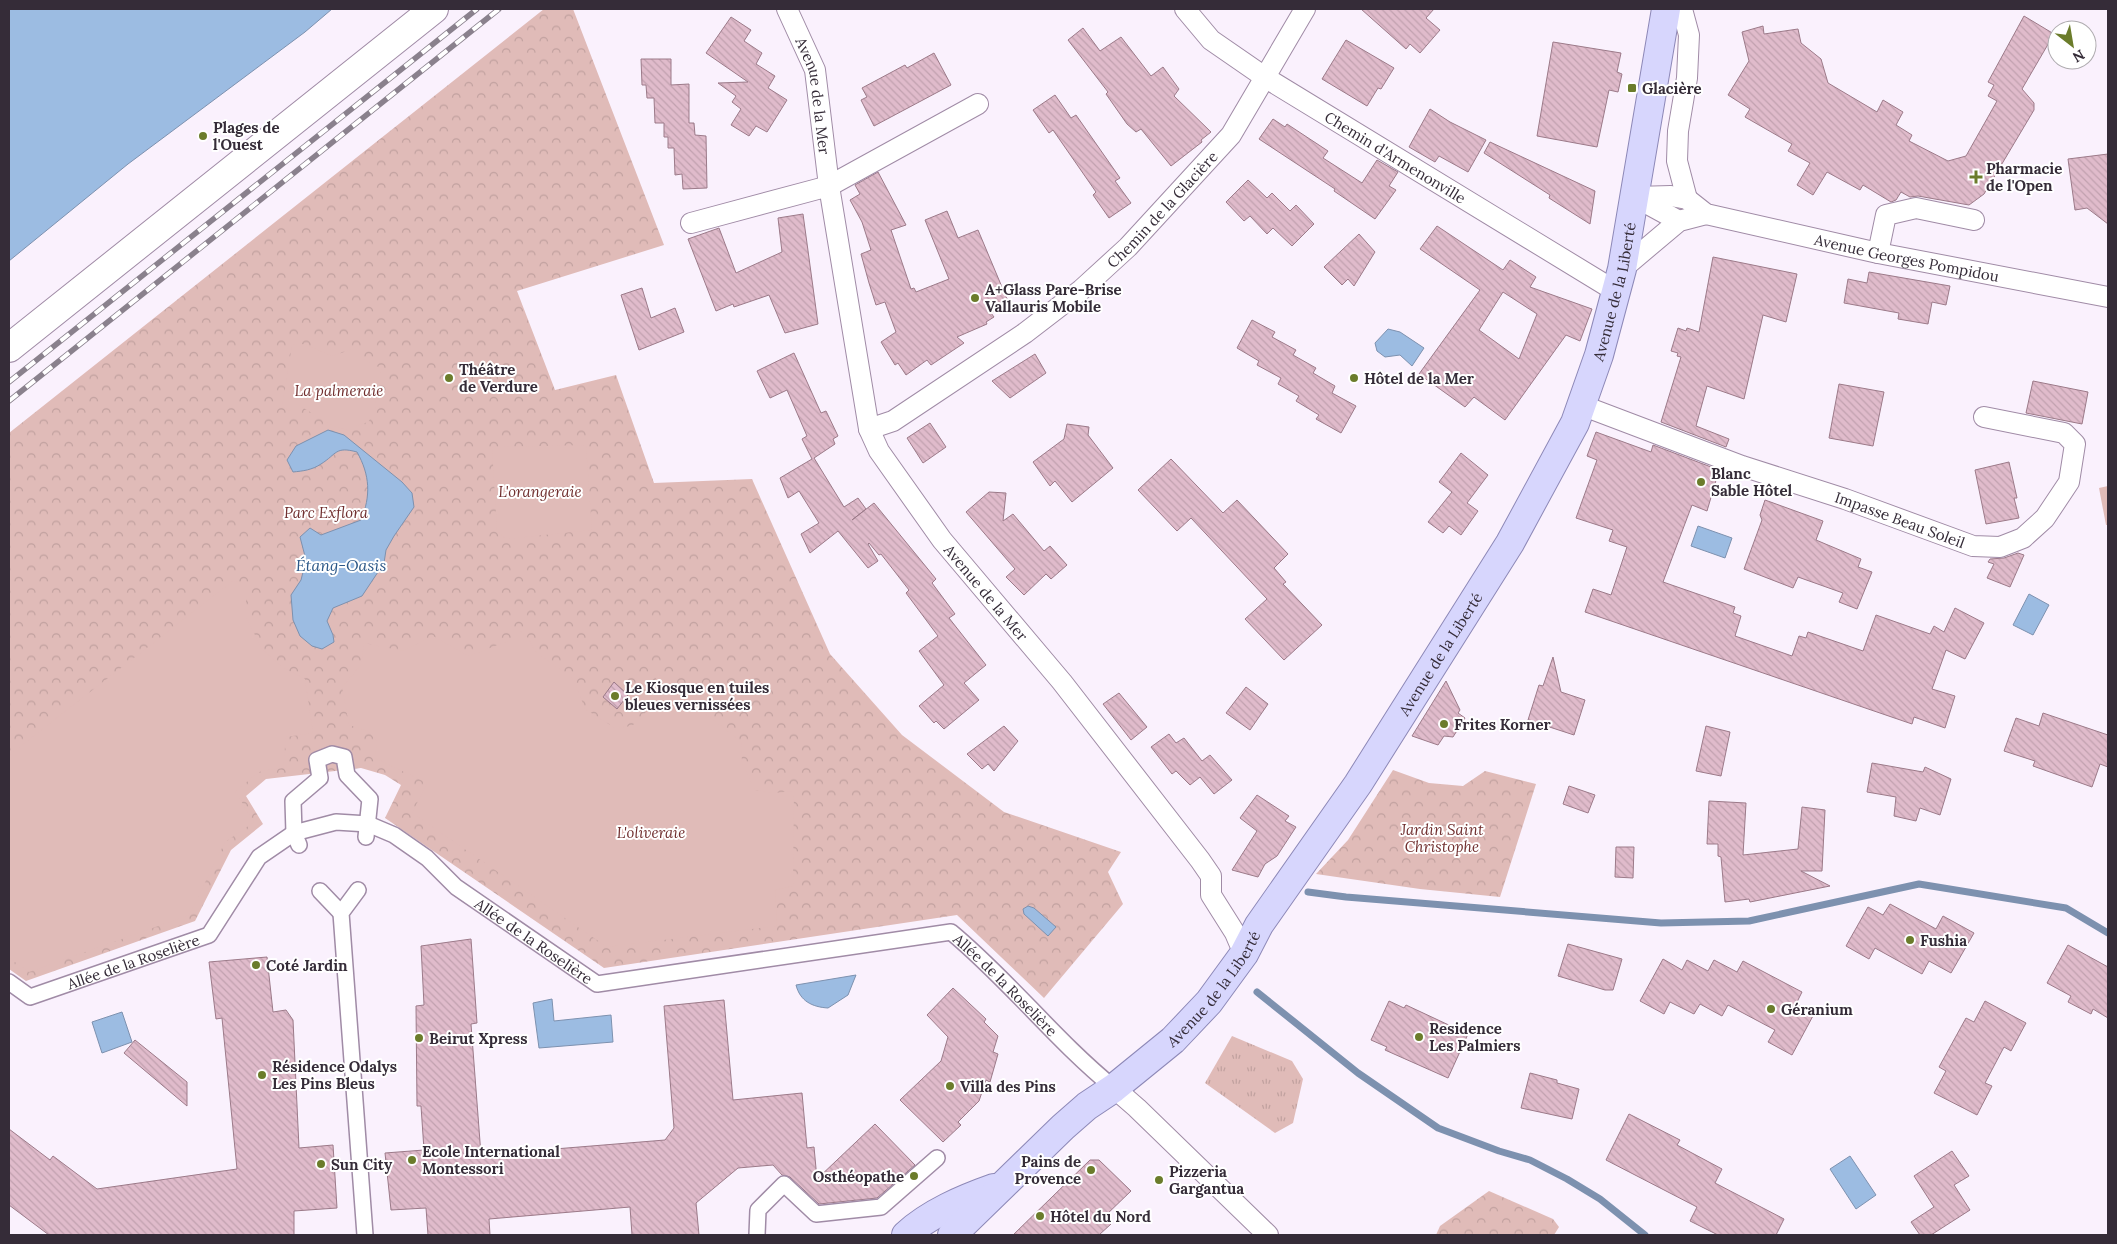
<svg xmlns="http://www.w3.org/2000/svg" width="2117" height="1244" viewBox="0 0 2117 1244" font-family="Lora,serif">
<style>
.grass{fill:url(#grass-tufts)}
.forest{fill:url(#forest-crowns)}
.garden{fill:#e0bbb8}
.water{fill:#9cbce2;stroke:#7d91af}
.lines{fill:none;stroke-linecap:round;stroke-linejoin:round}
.stream{stroke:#7d91af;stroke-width:7}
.building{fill:url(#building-back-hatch);stroke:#9c7a89;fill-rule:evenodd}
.pedestrian-casing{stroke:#a08ba6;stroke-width:18}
.minor-casing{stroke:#a08ba6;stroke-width:22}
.secondary-casing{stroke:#a08ba6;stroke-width:30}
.primary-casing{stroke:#8d88b7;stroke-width:30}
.pedestrian{stroke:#fff;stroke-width:15}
.minor{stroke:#fff;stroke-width:20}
.secondary{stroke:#fff;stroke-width:28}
.primary{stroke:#d7d6fd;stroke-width:28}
.rail-casing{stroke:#8a818d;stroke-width:5.5}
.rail{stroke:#fff;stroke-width:4;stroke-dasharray:11;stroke-linecap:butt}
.poi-dot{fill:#6b7c2b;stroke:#fff;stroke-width:2}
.labels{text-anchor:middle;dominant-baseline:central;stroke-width:4;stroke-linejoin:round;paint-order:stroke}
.poi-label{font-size:15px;font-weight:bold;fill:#352c38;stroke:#fff;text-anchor:start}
.street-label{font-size:15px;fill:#352c38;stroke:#fff}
.park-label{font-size:15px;font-style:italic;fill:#702e2e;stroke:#fff}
.water-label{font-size:16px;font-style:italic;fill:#2c5888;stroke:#fff}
</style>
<defs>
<pattern id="grass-tufts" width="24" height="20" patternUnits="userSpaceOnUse" patternTransform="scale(1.25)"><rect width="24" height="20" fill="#e0bbb8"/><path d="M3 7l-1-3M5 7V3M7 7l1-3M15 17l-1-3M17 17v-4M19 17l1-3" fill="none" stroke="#c1a19f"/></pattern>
<pattern id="forest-crowns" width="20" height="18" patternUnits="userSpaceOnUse" patternTransform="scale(1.25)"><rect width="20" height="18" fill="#e0bbb8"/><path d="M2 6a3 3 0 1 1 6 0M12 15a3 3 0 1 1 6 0" fill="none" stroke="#c1a19f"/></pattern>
<pattern id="building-back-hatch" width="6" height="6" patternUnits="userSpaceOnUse" patternTransform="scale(1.25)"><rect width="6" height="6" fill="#e0bbcb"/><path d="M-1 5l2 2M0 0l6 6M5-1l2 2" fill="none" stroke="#c1a1af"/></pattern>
</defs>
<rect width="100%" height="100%" fill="#faf1fd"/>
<!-- grass -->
<polygon class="grass" points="1232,1036 1292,1061 1303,1079 1293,1123 1275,1133 1205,1083"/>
<!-- forest -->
<g class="forest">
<polygon points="544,9 573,9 664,245 517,291 555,390 616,375 654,483 752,479 830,654 902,735 1004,812 1121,852 1108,872 1123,904 1044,998 957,915 604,968 385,818 401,785 385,775 361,768 266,779 246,796 263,824 231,850 195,921 26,981 9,969 9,433"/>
<polygon points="1393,770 1429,783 1463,786 1485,771 1536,784 1500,897 1420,889 1316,874 1348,840"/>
<polygon points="1489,1191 1553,1219 1559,1227 1554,1235 1436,1235 1440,1226"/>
</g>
<!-- garden -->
<g class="garden">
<polygon points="305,344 332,356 353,349 362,358 382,369 374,390 376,411 368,422 356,426 351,431 333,426 297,404 291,411 282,407 292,345"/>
<polygon points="586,445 592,530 506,539 497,531 492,447"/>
<polygon points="2108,486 2108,525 2106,525 2099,488"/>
<polygon points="233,581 246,583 246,617 262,649 282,667 305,679 313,733 286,737 283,768 261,771 235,791 254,822 225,842 189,915 29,972 9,958 9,755"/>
<polygon points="519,630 528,638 535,651 574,680 585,709 615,728 632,726 651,707 652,688 658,674 708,716 741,741 742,763 755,790 774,793 794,791 793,886 775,890 777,926 607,947 412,813 427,783 375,758 377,741 368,731 349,725 342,687 361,665 364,643 403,651 433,636 469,656 508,641"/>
</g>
<!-- water -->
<g class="water">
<polygon points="9,9 332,9 305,32 128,164 9,261"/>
<polygon points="1388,329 1400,332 1424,348 1412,366 1400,355 1385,357 1377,351 1375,343"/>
<path d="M328,430l16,5 58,47 10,11 2,14 -20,29 -8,14 -2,13 -22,33 -29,12 -6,13 6,14 1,7 -12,7 -10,-3 -12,-10 -7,-16 -2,-25 10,-15 5,-20 -6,-23 10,-9 11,7 40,-15c10,-24 9,-45 -4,-68 -22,-6 -20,2 -36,12 -9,6 -18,7 -28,8l-6,-12 9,-14z"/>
<polygon points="1698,526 1732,538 1725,558 1691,546"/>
<polygon points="2029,594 2049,605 2033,635 2013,625"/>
<polygon points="1028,906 1034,908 1056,927 1048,936 1024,914 1023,909"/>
<path d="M856,975l-8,20 -20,13c-16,-1 -28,-7 -32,-23z"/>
<polygon points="552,999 554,1021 611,1015 613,1042 539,1048 533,1003"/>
<polygon points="122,1012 132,1042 102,1053 92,1022"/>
<polygon points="1850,1156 1876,1195 1856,1209 1830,1169"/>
</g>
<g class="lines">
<!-- stream -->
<g class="stream">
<polyline points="1308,892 1346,897 1661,923 1749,921 1919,884 2066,908 2108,933"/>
<polyline points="1257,992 1358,1073 1438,1128 1499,1151 1530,1160 1567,1179 1600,1199 1645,1235"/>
</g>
</g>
<!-- building -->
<g class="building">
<polygon points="1361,9 1434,9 1426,18 1440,30 1420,53 1410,44 1406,49"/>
<polygon points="2024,16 2054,34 2022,89 2034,103 2034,110 1984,194 1969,205 1918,196 1910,197 1901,192 1896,200 1891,202 1863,185 1860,190 1827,172 1813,195 1797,185 1810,163 1788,151 1792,144 1745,117 1750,109 1728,95 1749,61 1742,32 1763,26 1764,34 1798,29 1801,43 1821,59 1828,83 1877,112 1883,100 1903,112 1896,125 1912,135 1909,141 1948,161 1966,156 1997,101 1988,96 1994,85 1988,82"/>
<polygon points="731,17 751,30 744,41 762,53 756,64 775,76 768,88 787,100 767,132 756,126 749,136 731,125 741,109 732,102 736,96 718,83 748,82 706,53"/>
<polygon points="1083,28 1100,51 1121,37 1151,76 1163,67 1179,89 1174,96 1211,132 1201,140 1202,142 1171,166 1141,129 1136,132 1127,124 1106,94 1108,92 1068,40"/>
<polygon points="1346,40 1394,68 1381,89 1378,88 1367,106 1322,79"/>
<polygon points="1553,42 1621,53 1617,72 1622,74 1618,92 1609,90 1597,147 1537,136"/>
<polygon points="934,53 951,85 874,126 861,100 867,97 862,88 905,65 907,68"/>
<polygon points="641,59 671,59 671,85 689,84 689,123 694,123 695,135 706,136 707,188 683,189 682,174 675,175 674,148 668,148 668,137 664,137 664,123 655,123 654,98 647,98 646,85 642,85"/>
<polygon points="1055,95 1071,118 1076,115 1120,178 1115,181 1131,203 1109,218 1093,195 1096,192 1053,130 1049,133 1033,110"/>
<polygon points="1430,109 1450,122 1486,140 1468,172 1439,156 1435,162 1409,147"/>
<polygon points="1273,119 1285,127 1287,124 1328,151 1323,158 1362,183 1377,160 1398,172 1389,186 1396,190 1375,219 1334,191 1335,189 1259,139"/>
<polygon points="1490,142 1595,191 1590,224 1549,198 1550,195 1484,153"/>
<polygon points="2108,154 2108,224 2087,208 2075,210 2068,159"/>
<polygon points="878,172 906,225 891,230 911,289 914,288 916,292 949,279 925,220 947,211 958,238 978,230 1007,299 1000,303 1001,307 991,313 994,317 986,322 987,324 957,337 964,343 931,365 927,360 906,375 898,363 895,365 881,342 896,332 885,302 876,305 869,283 861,254 871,250 862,222 850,200 860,194 855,185"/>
<polygon points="1248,180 1267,198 1272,193 1290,211 1296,205 1314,224 1292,246 1273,228 1267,234 1250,216 1244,221 1226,202"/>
<polygon points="803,214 818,324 785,333 769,295 734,307 733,304 716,311 688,239 719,228 736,273 782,252 778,218"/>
<path d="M1437,226l66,44 7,-10 26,17 -6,10 62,22 -12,32 -14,-6 -61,85 -31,-23 -9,10 -46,-33 61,-84 -60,-41zM1503,292l34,22 -18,45 -40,-29z"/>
<polygon points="1359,234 1375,252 1354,286 1348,279 1342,285 1324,267"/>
<polygon points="1713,257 1797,274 1786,322 1763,315 1744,399 1707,386 1696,426 1729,439 1726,447 1661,422 1681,357 1677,356 1678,353 1671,351 1678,328 1686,331 1687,328 1699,332"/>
<polygon points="1869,272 1950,286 1946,305 1932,302 1928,324 1898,319 1899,313 1844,303 1848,279 1867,283"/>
<polygon points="642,288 651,318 675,308 684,332 639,350 621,295"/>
<polygon points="1252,320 1275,332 1272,337 1296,350 1293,355 1316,368 1313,373 1335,386 1332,393 1356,406 1341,433 1316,419 1319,415 1296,401 1299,396 1278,384 1281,378 1257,365 1259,361 1237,348"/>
<polygon points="794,353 821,413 826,411 838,436 833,439 835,444 814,458 844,507 858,498 866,509 852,520 874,503 936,579 932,583 955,614 949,618 986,665 964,683 979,700 944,729 936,721 934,723 919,706 944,685 919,651 938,636 906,593 909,590 881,554 879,555 869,543 868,544 878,561 868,568 838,531 810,553 801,534 819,523 799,491 788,498 780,478 812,459 802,439 807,436 787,390 770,398 757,371"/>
<polygon points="1035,354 1046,373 1010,398 992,381"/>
<polygon points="2033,381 2088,392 2082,424 2026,413"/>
<polygon points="1839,384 1884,392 1873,446 1829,438"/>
<polygon points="930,423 946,447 923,463 907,438"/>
<polygon points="1067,424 1089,427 1088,435 1113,468 1072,502 1055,481 1050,486 1033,462 1064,439"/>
<polygon points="1596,432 1651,452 1653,445 1719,470 1707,511 1692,505 1663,582 1735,607 1733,613 1741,616 1735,636 1792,656 1799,636 1806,638 1808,632 1863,651 1876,615 1930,634 1934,626 1944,632 1955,608 1984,623 1965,659 1946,650 1932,689 1955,696 1945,728 1914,717 1912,724 1585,612 1593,589 1611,595 1627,547 1609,541 1613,530 1576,518 1597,460 1587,456"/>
<polygon points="1461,453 1488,475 1467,503 1478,511 1461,535 1449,526 1443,533 1428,522 1452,492 1439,482"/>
<polygon points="1171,459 1223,513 1237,500 1288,554 1274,568 1286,582 1283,584 1322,625 1284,660 1245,619 1267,599 1191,518 1177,531 1138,490"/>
<polygon points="2009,462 2017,498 2014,498 2019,518 1986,524 1975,470"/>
<polygon points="989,492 1006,493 1003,521 1013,514 1044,551 1050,546 1067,565 1051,579 1046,574 1024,595 1006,577 1015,569 966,512"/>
<polygon points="1765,500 1823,521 1816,540 1861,559 1858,567 1872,572 1857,609 1839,602 1843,593 1798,577 1793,588 1744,569 1762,520 1760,515"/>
<polygon points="2018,553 2024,555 2010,587 1987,578 1994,564 1988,562 1990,559 2004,558"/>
<polygon points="1553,657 1561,692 1585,700 1574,735 1528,720 1539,685 1543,686"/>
<polygon points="1446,681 1460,710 1458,713 1465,718 1453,737 1444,736 1438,745 1412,736"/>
<polygon points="614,682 628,695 617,709 603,697"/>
<polygon points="1246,687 1268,704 1250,730 1226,713"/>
<polygon points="1119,693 1147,727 1131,740 1103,704"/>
<polygon points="2043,713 2108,735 2108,767 2100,764 2092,787 2033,766 2035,761 2004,751 2016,718 2039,726"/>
<polygon points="1004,726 1018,741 994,771 988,764 982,769 967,754"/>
<polygon points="1706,726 1730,732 1721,776 1696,771"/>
<polygon points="1169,734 1176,743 1184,738 1202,761 1210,755 1232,780 1214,794 1200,777 1190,785 1176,771 1172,774 1151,747"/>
<polygon points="1872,763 1923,772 1925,767 1951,779 1940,815 1920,808 1916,821 1894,816 1896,797 1867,792"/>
<polygon points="1569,786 1595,795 1588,813 1563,804"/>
<polygon points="1257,795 1289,816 1285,821 1296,827 1277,856 1265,864 1258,877 1232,870 1257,831 1240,818"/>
<polygon points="1709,801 1746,803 1743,855 1798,849 1802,807 1825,810 1822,871 1801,871 1830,886 1750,902 1749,899 1725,902 1721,857 1718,856 1718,844 1707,844"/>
<polygon points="1616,847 1634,847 1633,878 1615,877"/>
<polygon points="1890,904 1936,929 1943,916 1974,933 1951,973 1929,961 1922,974 1875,948 1869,959 1846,946 1868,907 1883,915"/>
<polygon points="471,939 477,1023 471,1024 481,1155 665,1140 674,1128 664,1006 724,1000 733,1100 802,1093 807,1148 814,1147 817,1179 875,1124 915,1165 877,1198 819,1204 790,1177 782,1175 773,1165 738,1168 696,1203 699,1235 632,1235 630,1207 489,1219 490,1235 428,1235 426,1208 391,1210 385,1153 424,1150 421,1106 417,1106 416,1006 424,1005 421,946"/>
<polygon points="1568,944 1622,959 1613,990 1605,990 1558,976"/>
<polygon points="2068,945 2108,967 2108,1018 2093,1009 2091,1014 2068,1002 2071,996 2047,983"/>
<polygon points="267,957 273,1012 286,1010 293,1020 299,1148 333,1145 337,1208 294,1211 294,1235 49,1235 9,1205 9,1129 50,1160 53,1156 97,1189 237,1169 222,1018 216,1019 209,962"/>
<polygon points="1663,959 1682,970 1687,960 1708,971 1714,960 1737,972 1743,961 1802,992 1796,1004 1814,1014 1792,1055 1768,1042 1775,1030 1728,1005 1722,1016 1700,1004 1694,1014 1670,1002 1664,1014 1640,1001"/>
<polygon points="953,988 986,1019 984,1022 998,1036 993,1052 998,1054 990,1082 986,1080 979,1101 958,1122 961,1125 943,1142 900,1100 941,1061 948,1037 927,1015"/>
<polygon points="1389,1001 1404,1008 1406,1005 1468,1034 1448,1078 1385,1050 1387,1047 1371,1040"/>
<polygon points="1985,1001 2026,1023 2011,1051 2004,1047 1985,1083 1992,1086 1977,1115 1934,1093 1946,1071 1939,1067 1966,1018 1974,1022"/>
<polygon points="135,1040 187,1082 187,1106 124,1053"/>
<polygon points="1530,1073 1557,1080 1557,1083 1579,1089 1572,1119 1521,1108"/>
<polygon points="1629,1114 1680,1140 1677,1145 1722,1169 1715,1183 1784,1219 1776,1235 1718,1235 1690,1221 1697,1207 1606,1160"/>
<polygon points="1952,1151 1969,1176 1954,1185 1970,1210 1931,1235 1920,1235 1911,1222 1934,1207 1914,1176"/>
<polygon points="1090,1160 1099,1160 1131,1191 1104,1217 1111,1224 1099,1235 1013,1235"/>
</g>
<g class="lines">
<defs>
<g id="pedestrian">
<polyline points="299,845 294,833 293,801 320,778 317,760 332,754 344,757 347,775 370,799 366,837"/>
<polyline points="358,890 341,913 365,1235"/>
<polyline points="320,891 341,913"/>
<path id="s1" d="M9,982l21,15 179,-62 50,-78 35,-24 42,-11 32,2 26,11 33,23 29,29 141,97 354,-52c58,48 104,108 163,156"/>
<polyline points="757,1235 758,1210 784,1184 816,1214 881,1207 937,1158"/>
</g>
<g id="minor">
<path id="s2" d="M787,9l28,61 14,116 40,243 10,22 63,89 120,142 138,178 11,16v19l24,38 9,21"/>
<path id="s3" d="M1185,9l26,31 55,38 351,214"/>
<polyline points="1682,9 1689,35 1687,78 1678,131 1677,161 1687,199"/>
<path id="s4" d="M1635,197l36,-1 16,3 19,15 172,39 230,44"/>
<polyline points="1635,197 1679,221"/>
<polyline points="691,223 829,186 978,104"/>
<polyline points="1878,253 1886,215 1916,208 1974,220"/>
<polyline points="1622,269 1679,221 1706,214"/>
<path id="s5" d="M1581,405l161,61 103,33 128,47 27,1 23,-9 22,-20 24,-36 6,-38 -11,-11 -80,-16"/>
<path id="s6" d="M869,429l24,-8 132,-88 56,-43 47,-43 103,-112 74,-126"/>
<polyline points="1114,1088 1137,1108 1268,1235"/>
</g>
<polyline id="secondary" points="9,348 434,9"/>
<g id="primary">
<path d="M906,1235c24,-22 57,-36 88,-47"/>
<path id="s7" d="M952,1235l111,-108 24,-21 27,-18 59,-48 36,-38 35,-48 15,-29 99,-141 152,-241 65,-120 24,-68 23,-86 44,-260"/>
</g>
</defs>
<!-- pedestrian casing -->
<use href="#pedestrian" class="pedestrian-casing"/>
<!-- minor casing -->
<use href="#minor" class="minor-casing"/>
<!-- secondary casing -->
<use href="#secondary" class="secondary-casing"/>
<!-- primary casing -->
<use href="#primary" class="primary-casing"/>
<!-- pedestrian -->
<use href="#pedestrian" class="pedestrian"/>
<!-- minor -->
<use href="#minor" class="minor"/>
<!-- secondary -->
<use href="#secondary" class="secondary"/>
<!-- primary -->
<use href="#primary" class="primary"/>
<defs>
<g id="rail">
<polyline points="9,382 477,9"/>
<polyline points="9,401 499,9"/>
</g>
</defs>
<!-- rail casing -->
<use href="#rail" class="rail-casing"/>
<!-- rail -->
<use href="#rail" class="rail"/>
</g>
<!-- markers -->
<g class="poi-dot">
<rect x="1627" y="83" width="10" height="10" rx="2.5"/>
<circle cx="203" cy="136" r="5"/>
<path d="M1973.5 169.5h5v5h5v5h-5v5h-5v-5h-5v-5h5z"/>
<circle cx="975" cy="298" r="5"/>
<circle cx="449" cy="378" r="5"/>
<circle cx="1354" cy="378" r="5"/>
<circle cx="1701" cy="482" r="5"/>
<circle cx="615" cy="696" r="5"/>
<circle cx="1444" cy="724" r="5"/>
<circle cx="1910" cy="940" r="5"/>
<circle cx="256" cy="965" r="5"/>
<circle cx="1771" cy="1009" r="5"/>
<circle cx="1419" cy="1037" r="5"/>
<circle cx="419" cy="1038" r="5"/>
<circle cx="262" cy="1075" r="5"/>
<circle cx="950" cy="1086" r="5"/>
<circle cx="412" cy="1160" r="5"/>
<circle cx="321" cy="1164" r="5"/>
<circle cx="1091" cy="1170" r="5"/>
<circle cx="914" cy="1176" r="5"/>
<circle cx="1159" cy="1180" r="5"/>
<circle cx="1040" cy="1216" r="5"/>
</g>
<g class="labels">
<!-- poi labels -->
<g class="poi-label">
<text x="1642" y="88">Glacière</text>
<text x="213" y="127">Plages de<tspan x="213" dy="17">l'Ouest</tspan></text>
<text x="1986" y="168">Pharmacie<tspan x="1986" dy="17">de l'Open</tspan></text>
<text x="985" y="289">A+Glass Pare-Brise<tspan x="985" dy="17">Vallauris Mobile</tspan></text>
<text x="459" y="369">Théâtre<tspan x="459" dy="17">de Verdure</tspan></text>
<text x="1364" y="378">Hôtel de la Mer</text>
<text x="1711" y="473">Blanc<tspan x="1711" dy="17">Sable Hôtel</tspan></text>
<text x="625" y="687">Le Kiosque en tuiles<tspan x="625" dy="17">bleues vernissées</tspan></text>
<text x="1454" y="724">Frites Korner</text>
<text x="1920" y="940">Fushia</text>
<text x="266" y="965">Coté Jardin</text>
<text x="1781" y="1009">Géranium</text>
<text x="1429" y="1028">Residence<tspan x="1429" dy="17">Les Palmiers</tspan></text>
<text x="429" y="1038">Beirut Xpress</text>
<text x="272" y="1066">Résidence Odalys<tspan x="272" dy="17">Les Pins Bleus</tspan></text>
<text x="960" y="1086">Villa des Pins</text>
<text x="422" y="1151">Ecole International<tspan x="422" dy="17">Montessori</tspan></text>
<text x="1081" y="1161" text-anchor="end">Pains de<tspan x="1081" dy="17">Provence</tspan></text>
<text x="331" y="1164">Sun City</text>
<text x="1169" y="1171">Pizzeria<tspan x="1169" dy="17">Gargantua</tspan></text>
<text x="904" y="1176" text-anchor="end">Osthéopathe</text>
<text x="1050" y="1216">Hôtel du Nord</text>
</g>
<!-- street labels -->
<g class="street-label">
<text stroke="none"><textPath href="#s2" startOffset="92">Avenue de la Mer</textPath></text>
<text stroke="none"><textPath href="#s3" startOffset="259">Chemin d'Armenonville</textPath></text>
<text stroke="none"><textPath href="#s6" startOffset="369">Chemin de la Glacière</textPath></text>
<text stroke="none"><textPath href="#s4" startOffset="282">Avenue Georges Pompidou</textPath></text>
<text stroke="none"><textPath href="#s7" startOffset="1171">Avenue de la Liberté</textPath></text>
<text stroke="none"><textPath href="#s5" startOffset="339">Impasse Beau Soleil</textPath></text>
<text stroke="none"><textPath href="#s2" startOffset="632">Avenue de la Mer</textPath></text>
<text stroke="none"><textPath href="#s7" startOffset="766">Avenue de la Liberté</textPath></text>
<text stroke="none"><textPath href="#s1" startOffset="630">Allée de la Roselière</textPath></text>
<text stroke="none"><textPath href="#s1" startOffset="135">Allée de la Roselière</textPath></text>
<text stroke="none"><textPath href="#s1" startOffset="1140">Allée de la Roselière</textPath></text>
<text stroke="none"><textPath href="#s7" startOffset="361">Avenue de la Liberté</textPath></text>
</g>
<!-- park labels -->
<g class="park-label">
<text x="339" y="390">La palmeraie</text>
<text x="540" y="491">L'orangeraie</text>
<text x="326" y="512">Parc Exflora</text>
<text x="1442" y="829">Jardin Saint<tspan x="1442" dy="17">Christophe</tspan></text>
<text x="651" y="832">L'oliveraie</text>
</g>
<!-- water labels -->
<g class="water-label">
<text x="341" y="565">Étang-Oasis</text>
</g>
</g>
<!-- border -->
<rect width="2117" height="1244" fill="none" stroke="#352c38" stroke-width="20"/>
<!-- north arrow -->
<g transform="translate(2072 45) rotate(149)"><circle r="24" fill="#ffffff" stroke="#aeabaf"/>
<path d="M0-4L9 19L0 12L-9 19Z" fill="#6b7c2b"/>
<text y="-8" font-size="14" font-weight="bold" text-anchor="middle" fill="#352c38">N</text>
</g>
</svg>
